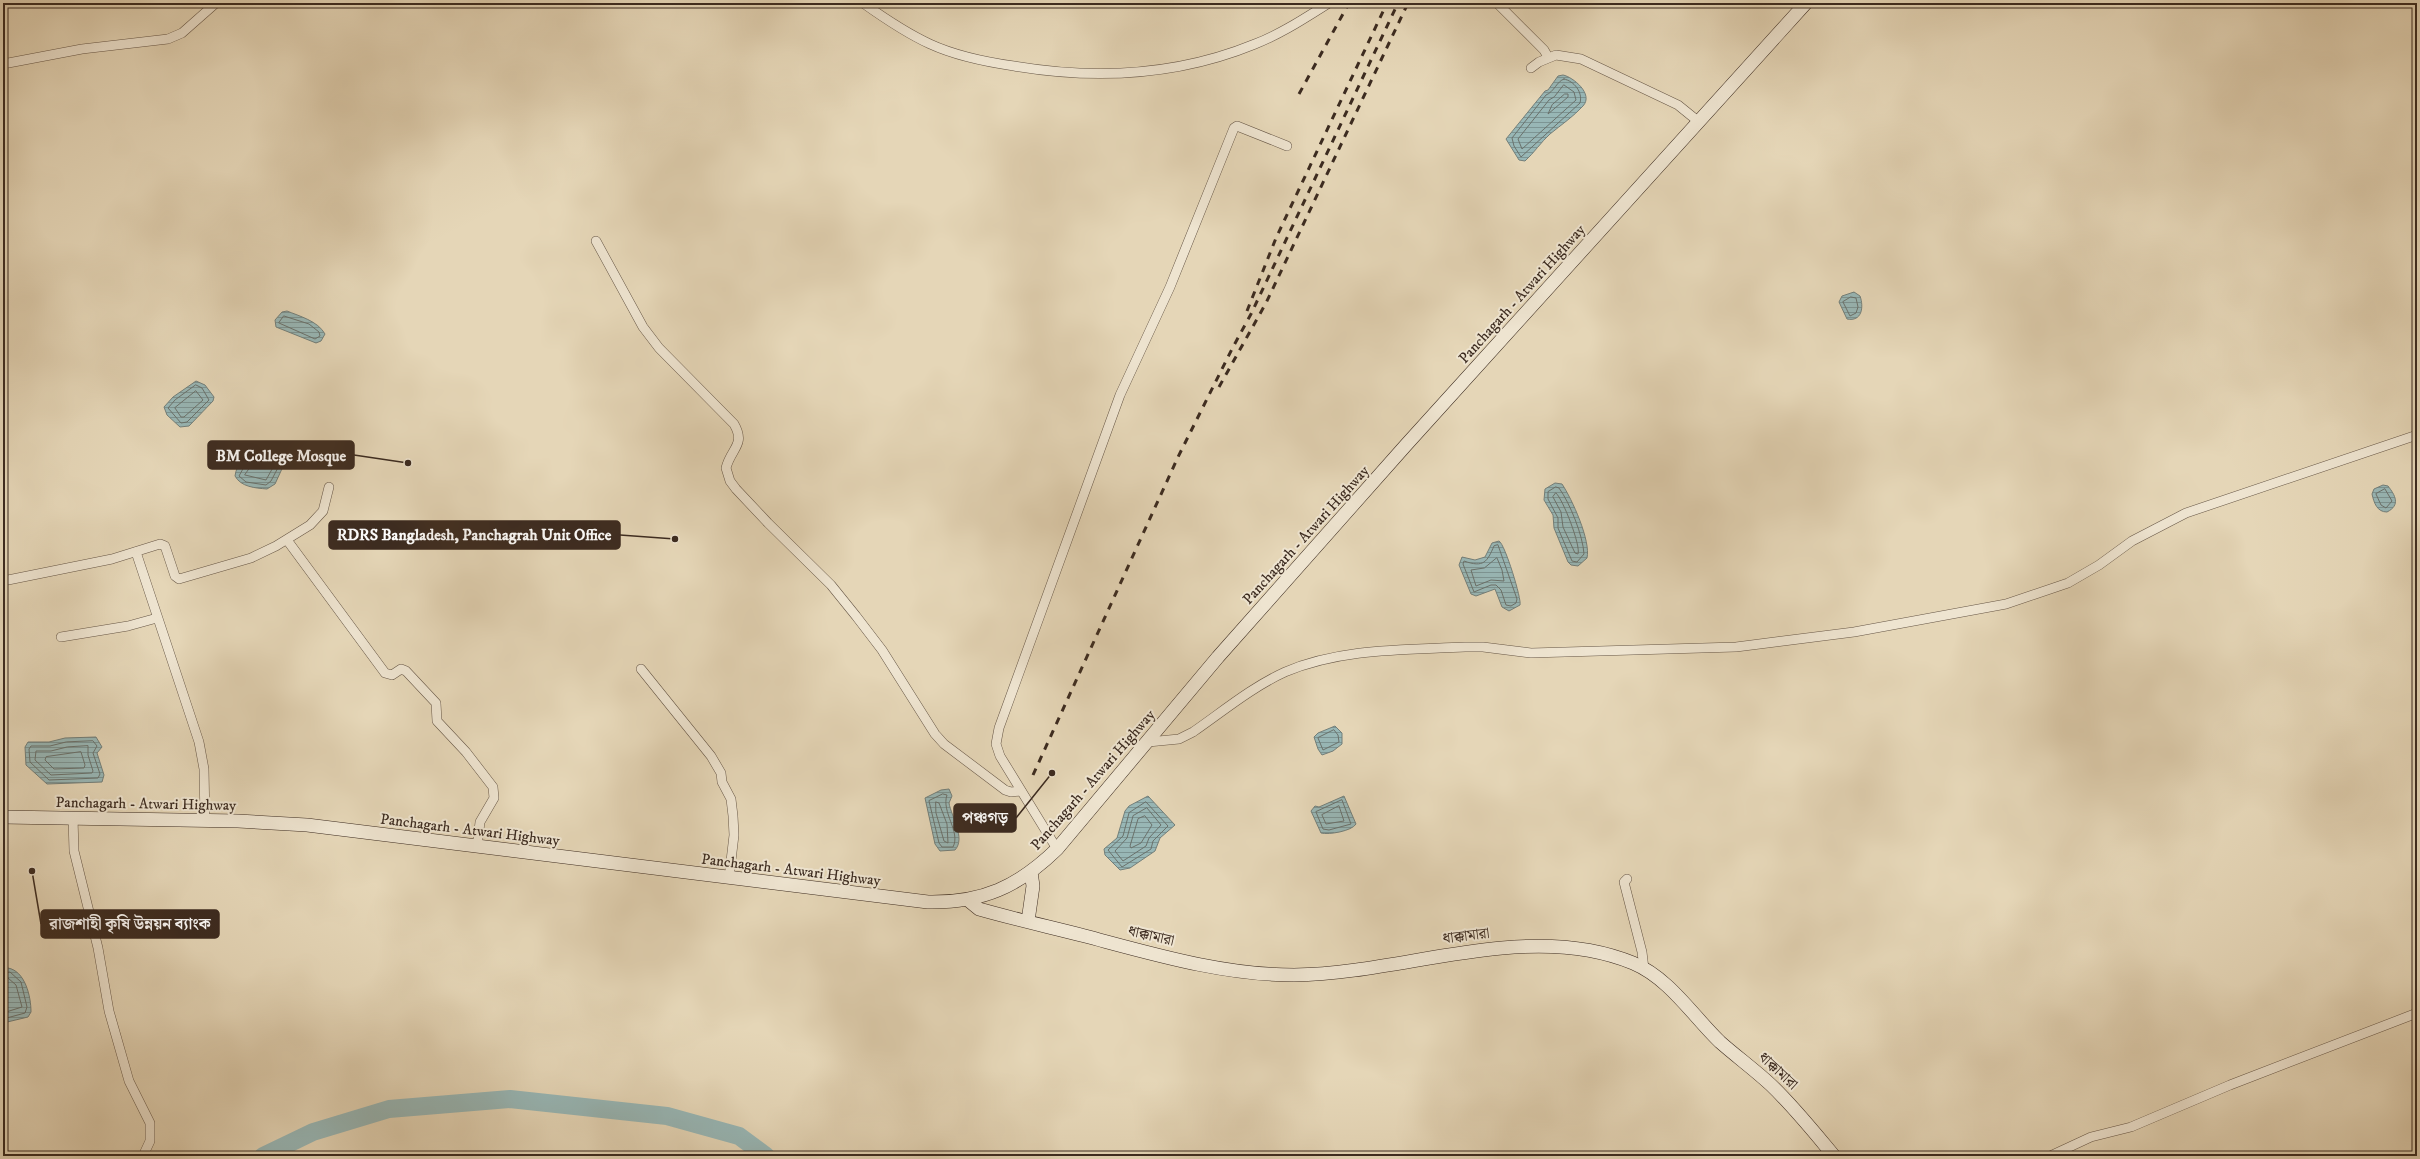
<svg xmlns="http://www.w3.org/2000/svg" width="2420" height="1159" viewBox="0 0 2420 1159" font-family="'IM FELL DW Pica','Noto Serif Bengali',serif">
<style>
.water{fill:url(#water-rules);stroke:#737f7a}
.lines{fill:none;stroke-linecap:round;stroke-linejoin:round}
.shore{stroke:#6a716b;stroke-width:1}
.river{stroke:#98b7b6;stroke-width:18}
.street-casing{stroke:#665646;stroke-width:10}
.secondary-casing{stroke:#3c2b20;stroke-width:14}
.street{stroke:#eee4d0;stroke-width:9}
.secondary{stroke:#eee4d0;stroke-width:13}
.rail{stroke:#3c2b20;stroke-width:3;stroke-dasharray:7 7;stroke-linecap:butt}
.labels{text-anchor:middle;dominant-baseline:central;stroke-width:4;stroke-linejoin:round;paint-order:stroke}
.street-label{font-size:15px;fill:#3c2b20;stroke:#eee4d0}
.leader{fill:none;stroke:#3c2b20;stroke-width:1.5}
.callout-dot{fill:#3c2b20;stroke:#eee4d0;stroke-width:1.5}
.callout{fill:#3c2b20;stroke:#3c2b20;stroke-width:1.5}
.callout-label{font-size:16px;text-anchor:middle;font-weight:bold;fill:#fff}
</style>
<defs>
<pattern id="water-rules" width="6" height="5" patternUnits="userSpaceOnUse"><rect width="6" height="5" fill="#98b7b6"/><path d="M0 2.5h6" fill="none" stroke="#7d9594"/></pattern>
</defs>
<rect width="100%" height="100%" fill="#e5d6b7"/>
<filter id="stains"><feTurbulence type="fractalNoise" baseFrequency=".005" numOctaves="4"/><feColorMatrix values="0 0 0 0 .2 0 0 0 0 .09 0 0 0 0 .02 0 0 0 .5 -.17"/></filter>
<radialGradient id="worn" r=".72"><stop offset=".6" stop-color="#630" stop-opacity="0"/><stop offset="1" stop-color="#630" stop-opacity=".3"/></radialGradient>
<!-- water -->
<g class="water">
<path d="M1563,75c10,2 31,19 20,31 -9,10 -22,19 -33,28 -9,8 -16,19 -25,27l-6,-1 -13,-21 39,-48 3,-1 10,-14z"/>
<path d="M1854,292l6,4c4,11 2,26 -13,23l-8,-17 3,-6z"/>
<path d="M287,311c12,5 31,10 38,23l-4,7 -5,2 -40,-16 -1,-7 7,-8z"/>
<polygon points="196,381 205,385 214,397 213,401 189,426 180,427 167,415 164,407 173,397"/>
<path d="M259,445l24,9 3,6 -11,24 -8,5c-12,-1 -26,-2 -32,-13 1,-11 13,-27 24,-31z"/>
<path d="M1555,483l7,1c10,15 29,57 25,74l-9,8 -7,-1 -3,-3 -14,-34 -1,-13 -9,-15 1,-11z"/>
<path d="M2383,485l5,1c7,9 13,19 -1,26 -10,0 -13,-9 -15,-18l2,-5z"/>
<path d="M1499,541c6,3 23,59 21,64l-11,6 -7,-4 -7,-18 -19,7 -5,-2 -12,-29 3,-8 13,3 10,-3 7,-14z"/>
<polygon points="1335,726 1342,733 1342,744 1333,751 1322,755 1318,749 1314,737 1318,733"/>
<polygon points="96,737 102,747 97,753 104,775 102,782 47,784 26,765 25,747 28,742 49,742 65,738"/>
<path d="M949,789l3,7 -3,7c2,13 17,35 6,47l-15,1 -5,-7 -10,-46 16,-8z"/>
<polygon points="1148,796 1175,825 1160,838 1155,851 1130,868 1120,870 1105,855 1104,849 1117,838 1125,811 1129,806"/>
<path d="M1344,796l12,28c-4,7 -27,11 -35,9l-10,-22 4,-5 4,1z"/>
<path d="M8,968c17,3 23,28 23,44l-3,5 -25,6v-53z"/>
</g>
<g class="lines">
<!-- shore -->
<g class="shore">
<path d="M1564,79c10,2 19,13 16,24l-59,54 -7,-11 -2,-8 34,-43c8,-3 11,-14 18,-16z"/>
<polygon points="1564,85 1574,92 1576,100 1522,149 1518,139 1549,100 1554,97"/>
<polygon points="1565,94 1568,94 1568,97 1548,114 1552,105"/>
<polygon points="1851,297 1856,298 1858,307 1856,313 1850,316 1843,302"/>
<polygon points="284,316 309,324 319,332 320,336 315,339 279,323"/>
<polygon points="196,385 202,388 209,400 187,422 181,423 168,408 175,400"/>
<polygon points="196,391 203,400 184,417 181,417 175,408"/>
<polygon points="258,450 282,460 271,481 266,485 246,482 239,476 249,458"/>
<polygon points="259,455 276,462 266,480 245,475"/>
<path d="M1556,487l3,1c11,15 24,48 25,66l-7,8 -5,-1 -14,-33v-10l-10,-19v-7z"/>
<polygon points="2385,489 2392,501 2386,508 2381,505 2376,494"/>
<path d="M1556,493c7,6 25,53 22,61l-3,-1 -12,-26 -2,-15 -8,-15z"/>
<path d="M1498,545l19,54 -1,4 -5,3 -5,-1 -5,-15 -5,-5h-5l-17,7 -11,-28 1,-3c20,7 23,1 30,-15z"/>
<polygon points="1497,558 1502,570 1504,581 1491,580 1476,586 1471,570 1484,568"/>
<polygon points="1334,730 1338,735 1339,742 1323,750 1318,738"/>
<polygon points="93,741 97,746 93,753 100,774 98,778 49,780 30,762 29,749 31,746 50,746 66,742"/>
<polygon points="88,746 88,755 93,771 92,773 51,775 35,760 36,751 51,751 67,747"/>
<polygon points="81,752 85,765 84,768 54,769 45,760 46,757"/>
<path d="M943,794l4,1c-6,17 14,37 6,52h-11l-3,-4 -10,-42z"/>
<polygon points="1342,800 1351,824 1329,830 1323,829 1316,812"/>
<polygon points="936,802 939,803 947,824 948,843 944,841 936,813"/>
<polygon points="1146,802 1168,826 1153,841 1151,849 1122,867 1108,850 1123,836 1129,813"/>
<polygon points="1339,806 1344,821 1326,824 1322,815"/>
<polygon points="1147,808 1161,825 1149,838 1146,846 1123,861 1115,851 1127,838 1133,816"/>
<polygon points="1145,816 1152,825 1141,843 1131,848 1130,846 1138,819"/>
<polyline points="3,973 10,972 21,982 27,1007 25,1013 3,1019"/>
<polyline points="3,978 8,978 16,985 22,1007 3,1013"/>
</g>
<!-- river -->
<polyline class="river" points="263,1156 313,1132 389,1109 510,1099 667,1116 739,1136 766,1156"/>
<defs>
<g id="street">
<path d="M863,3c21,15 43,30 67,41 26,12 56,18 84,22 83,14 163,10 241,-22 26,-10 50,-26 74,-41"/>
<polyline points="1497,3 1544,50 1548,57"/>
<polyline points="3,64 82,49 168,39 182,33 216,3"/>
<polyline points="1531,68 1539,62 1556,55 1581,59 1678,105 1699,122"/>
<path d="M596,241l47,86 16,21 75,76c12,21 -3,24 -8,44l4,13 6,8 32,34 63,62 25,31 26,34 53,84 9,10 61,46 6,2 10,-1"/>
<polyline points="287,540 385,673 392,675 401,669 406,671 436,703 437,721 466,752 493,787 494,798 480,822 477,847"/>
<polyline points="136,552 199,742 204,769 205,821"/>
<polyline points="3,581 112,559 160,544 165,546 175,576 179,579 251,558 276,546 310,525 323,511 329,487"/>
<polyline points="61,637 128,626 157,618"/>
<polyline points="641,669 711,756 721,773 722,782 731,799 733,816 734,835 729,878"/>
<path d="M1148,742l31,-3 14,-7c29,-20 59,-45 92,-60 56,-24 120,-22 180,-25h18l48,6 205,-6 118,-15 152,-28 62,-21 31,-18 33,-24 54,-28 231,-78"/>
<polyline points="73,818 74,851 98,948 109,1011 129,1081 150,1123 150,1141 143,1156"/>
<polyline points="1057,849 1000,756 996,744 999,728 1120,395 1170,287 1234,128 1237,126 1287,146"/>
<polyline points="1627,879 1624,882 1642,952 1644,969"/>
<polyline points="2050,1156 2091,1137 2131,1127 2230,1085 2417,1013"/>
</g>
<g id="secondary">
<path d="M3,817l235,4 69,4 621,77c54,1 90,-15 129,-53l161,-192 188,-212 400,-442"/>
<path d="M968,900l11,9c35,10 71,18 106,27 68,18 138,39 209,39 70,-1 139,-21 208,-27 42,-4 90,-2 131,15 36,15 60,53 87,79 17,15 35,28 51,43 23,22 43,47 63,71"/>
<polyline points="1028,921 1033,886 1031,872"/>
</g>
</defs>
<!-- street casing -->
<use href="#street" class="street-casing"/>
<!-- secondary casing -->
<use href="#secondary" class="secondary-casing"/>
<!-- street -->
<use href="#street" class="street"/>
<!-- secondary -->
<use href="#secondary" class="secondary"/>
<!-- rail -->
<g class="rail">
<polyline points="1299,94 1349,3"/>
<polyline points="1247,311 1276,238 1387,3"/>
<polyline points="1219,387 1266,303 1408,3"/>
<polyline points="1033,775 1178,457 1233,347 1251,314 1398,3"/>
</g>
</g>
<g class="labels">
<!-- street labels -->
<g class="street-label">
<text transform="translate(1522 294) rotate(-48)">Panchagarh - Atwari Highway</text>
<text transform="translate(1306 535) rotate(-48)">Panchagarh - Atwari Highway</text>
<text transform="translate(1093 780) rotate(-49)">Panchagarh - Atwari Highway</text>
<text transform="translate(146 804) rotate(1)">Panchagarh - Atwari Highway</text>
<text transform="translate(470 830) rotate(7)">Panchagarh - Atwari Highway</text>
<text transform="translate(791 870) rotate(7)">Panchagarh - Atwari Highway</text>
<text transform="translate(1151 936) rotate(13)">ধাক্কামারা</text>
<text transform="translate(1466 936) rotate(-7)">ধাক্কামারা</text>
<text transform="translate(1778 1071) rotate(43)">ধাক্কামারা</text>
</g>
</g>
<!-- callouts -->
<path class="leader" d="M408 463L354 455M675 539L620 535M1052 773L1016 818M32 871L41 924"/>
<g class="callout-dot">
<circle cx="408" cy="463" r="4"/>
<circle cx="675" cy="539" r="4"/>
<circle cx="1052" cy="773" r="4"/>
<circle cx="32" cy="871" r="4"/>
</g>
<g class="callout">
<rect x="208" y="441" width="146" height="28" rx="4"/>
<rect x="329" y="521" width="291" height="28" rx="4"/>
<rect x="954" y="804" width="62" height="28" rx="4"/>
<rect x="41" y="910" width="178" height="28" rx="4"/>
</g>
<g class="callout-label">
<text x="281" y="461">BM College Mosque</text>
<text x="474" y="540">RDRS Bangladesh, Panchagrah Unit Office</text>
<text x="985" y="823">পঞ্চগড়</text>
<text x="130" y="929">রাজশাহী কৃষি উন্নয়ন ব্যাংক</text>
</g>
<!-- margin -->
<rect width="2420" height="1159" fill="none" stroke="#e5d6b7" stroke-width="16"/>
<rect x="4" y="4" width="2412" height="1151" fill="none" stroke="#3c2b20" stroke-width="2"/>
<rect x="8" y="8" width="2404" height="1143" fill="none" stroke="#3c2b20"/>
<rect width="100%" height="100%" filter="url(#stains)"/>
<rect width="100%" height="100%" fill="url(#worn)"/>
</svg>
